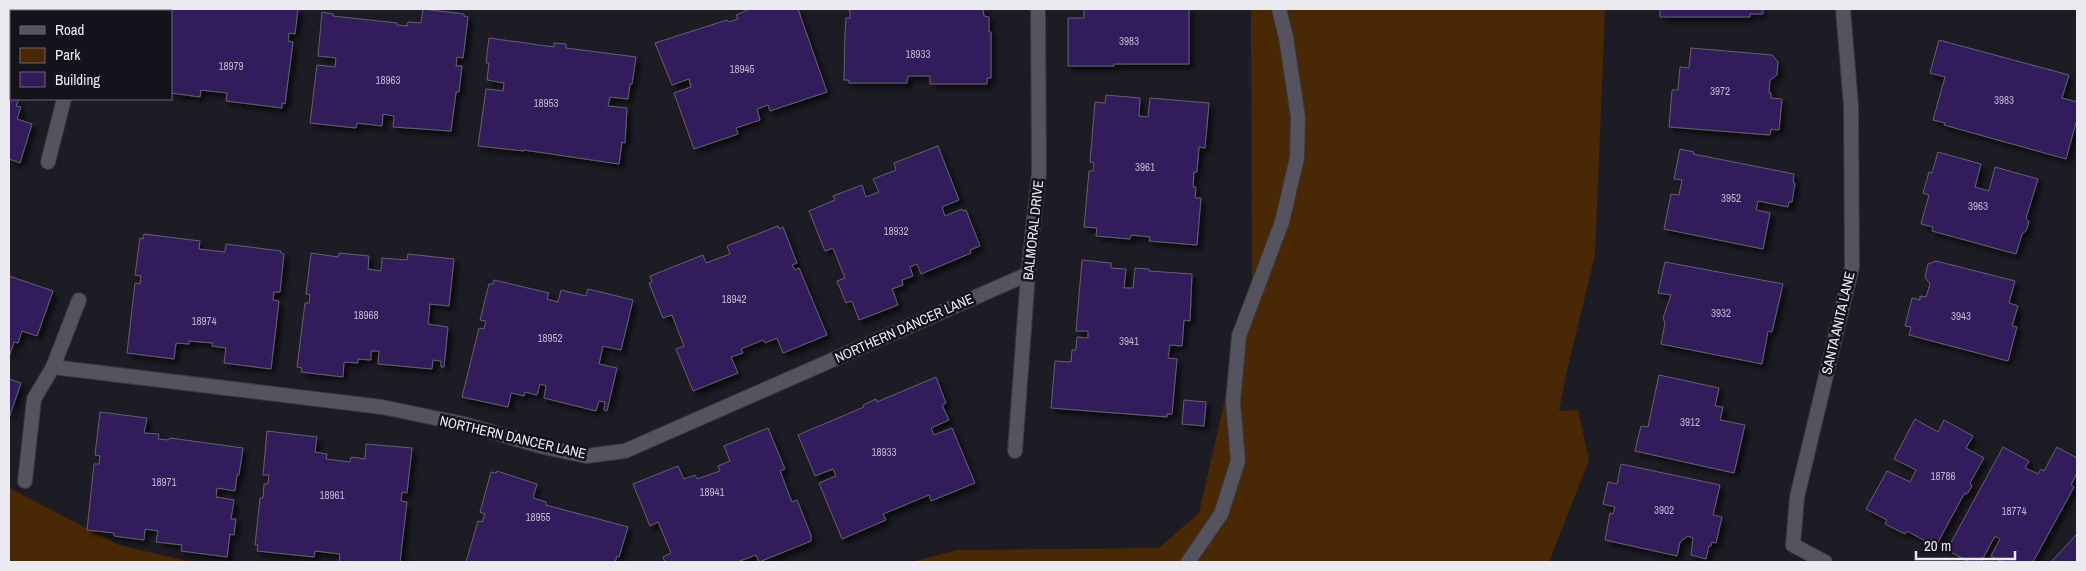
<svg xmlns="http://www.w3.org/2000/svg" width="2086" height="571" viewBox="0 0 2086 571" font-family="'Archivo Narrow',sans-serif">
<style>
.green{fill:#492905}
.building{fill:#311d5c;stroke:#62616c;filter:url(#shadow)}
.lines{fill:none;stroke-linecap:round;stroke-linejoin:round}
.service-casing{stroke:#3a3840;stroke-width:16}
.minor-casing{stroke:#3a3840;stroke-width:16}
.service{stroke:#55535e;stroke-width:14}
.minor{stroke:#55535e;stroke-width:14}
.labels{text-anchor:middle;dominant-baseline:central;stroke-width:5;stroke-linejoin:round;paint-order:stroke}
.number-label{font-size:11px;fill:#bcb7cb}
.street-label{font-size:14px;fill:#ebeaf0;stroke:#14131b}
</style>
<defs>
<filter id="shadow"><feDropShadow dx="4.5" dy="4.5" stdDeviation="2.5" flood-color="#0009"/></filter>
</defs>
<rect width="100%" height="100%" fill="#1d1c25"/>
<!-- green -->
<g class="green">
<polygon points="1251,9 1605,9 1595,255 1565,379 1559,411 1578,410 1589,460 1549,562 912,562 957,550 1159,548 1199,513 1252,281"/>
<polygon points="9,488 119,545 191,562 9,562"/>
</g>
<!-- building -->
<g class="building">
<polygon points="152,9 298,9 295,34 289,33 288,41 293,42 285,104 282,103 282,108 226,101 227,93 201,90 200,97 171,93 171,11 151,11"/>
<polygon points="423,9 464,14 464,16 468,17 463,58 457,57 456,66 462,66 459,92 456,92 451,131 393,127 394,116 383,114 382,126 357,123 356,128 310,123 317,65 335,67 336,58 318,56 322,12 333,14 333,16 397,23 397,25 407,26 408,22 421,23"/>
<polygon points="747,9 798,9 827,92 770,111 768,105 757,109 760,120 736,128 738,134 694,149 674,93 691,87 689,79 672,85 655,43 727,20 729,22 738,19 736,15 748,10"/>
<polygon points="844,9 983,9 984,16 989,17 989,32 991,32 991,78 987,78 987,84 930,84 930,76 908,76 907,83 849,83 849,80 844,80 845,33 846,18 850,18 850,10"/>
<polygon points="1084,9 1189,9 1189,64 1114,64 1114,66 1068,66 1068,18 1084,18"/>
<polygon points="1660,9 1763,9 1763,14 1750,14 1750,17 1660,17"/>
<polygon points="9,17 11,18 11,99 19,99 16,106 21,107 17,119 32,124 20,163 9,159"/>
<polygon points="489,38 554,47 554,43 566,44 566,48 636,57 632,84 630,84 628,99 610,97 608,106 627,108 625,143 622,142 619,164 524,150 524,151 478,146 486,89 503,91 504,83 487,80 489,63 486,63"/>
<polygon points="1939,40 2069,75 2062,98 2077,102 2077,119 2066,159 1944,125 1945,123 1933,120 1945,77 1930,73"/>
<polygon points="1691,48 1772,55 1778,62 1777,75 1770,80 1769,93 1771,93 1771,98 1782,99 1779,130 1771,129 1770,135 1669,127 1672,90 1678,90 1680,67 1689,68"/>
<polygon points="1106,95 1140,98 1139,116 1148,117 1150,98 1209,103 1205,148 1199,147 1197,172 1194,172 1193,187 1196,187 1195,198 1201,198 1197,245 1149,241 1150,237 1131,235 1130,239 1096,236 1097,228 1084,227 1089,171 1093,171 1094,163 1090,162 1095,102 1105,103"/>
<polygon points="938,146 959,200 942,207 945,216 962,209 963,211 966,210 980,246 970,250 971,253 921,274 917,264 910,267 913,276 902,280 903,285 892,289 898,305 859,320 852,301 846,303 837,281 845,278 833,248 825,251 809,211 835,200 833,196 862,185 866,197 879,192 873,179 896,170 894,163"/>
<polygon points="1680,149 1694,152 1693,154 1794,174 1793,182 1795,183 1792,202 1789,202 1788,207 1758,201 1756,210 1770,213 1763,249 1664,229 1671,194 1679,195 1682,180 1674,179"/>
<polygon points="1938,152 1981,164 1975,187 1989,191 1995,167 2038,179 2026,218 2029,222 2026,231 2022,234 2016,254 1932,231 1933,227 1921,224 1929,195 1923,193 1929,172 1932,173"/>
<polygon points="778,226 779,229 783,227 797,263 792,265 795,270 799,268 827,335 783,353 777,338 765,343 763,340 741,349 743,353 731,357 738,373 693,391 676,349 684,346 672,315 663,318 649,283 652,282 650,276 703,255 706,263 730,254 727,246"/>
<polygon points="144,234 200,241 199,249 225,252 226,244 281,251 281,253 284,254 280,292 274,292 273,300 279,301 271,369 224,363 226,348 212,346 213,343 189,341 189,344 176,343 174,359 127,353 135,283 140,284 141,276 135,275 140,238 143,239"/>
<polygon points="311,253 338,257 339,253 369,256 368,269 381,271 382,258 407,260 408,254 454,259 449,306 430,304 428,324 448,327 444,367 441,367 441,361 433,360 432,369 378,364 379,351 371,351 371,360 358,359 358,363 344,362 343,377 301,372 302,368 297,367 305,303 309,303 310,295 306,294"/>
<polygon points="1082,260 1111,263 1111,268 1126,269 1124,288 1133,288 1135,268 1149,269 1149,271 1192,274 1190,321 1184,320 1182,346 1170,345 1168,358 1177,359 1172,414 1167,414 1167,417 1051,408 1055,361 1071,362 1072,350 1076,350 1077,337 1088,338 1088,331 1076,331"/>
<polygon points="1936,261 2015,281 2009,303 2018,306 2012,326 2017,327 2008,361 1909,335 1911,327 1905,326 1912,298 1920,300 1920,296 1926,297 1930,284 1925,277 1928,264"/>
<polygon points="1665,262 1783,284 1772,332 1768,331 1762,364 1661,344 1665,323 1663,318 1671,295 1658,293"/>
<polygon points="9,276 53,291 37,336 22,331 18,343 14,342 9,357"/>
<polygon points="494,280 549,293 547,299 558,302 561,290 586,296 588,289 633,300 621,350 603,346 599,364 617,368 607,411 604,410 605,402 599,401 596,411 544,398 546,386 540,384 537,395 525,392 524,396 511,393 508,407 462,397 479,328 484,329 486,321 480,320 489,284 493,284"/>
<polygon points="1659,375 1719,388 1715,406 1723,407 1720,420 1745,425 1734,473 1635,451 1641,426 1648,427"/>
<polygon points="936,377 946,403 942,405 949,420 931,428 934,435 952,428 975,483 931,501 929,495 883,514 886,520 842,539 819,483 836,476 833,469 815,476 798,435 864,407 863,405 876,399 877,402"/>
<polygon points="9,379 21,383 9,418"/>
<polygon points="1184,400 1206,402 1204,426 1182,424"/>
<polygon points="100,412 147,418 144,433 159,434 158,439 169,440 170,438 243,448 239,475 237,475 235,491 217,488 216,497 234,500 231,519 236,519 234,535 230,534 227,557 181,551 182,545 156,542 158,531 145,529 144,540 114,536 114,533 87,530 94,464 99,464 100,456 95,455"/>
<polygon points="1915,419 1938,432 1944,420 1973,436 1966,448 1984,458 1970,483 1972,486 1968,493 1964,494 1937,544 1930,541 1929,543 1907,531 1905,534 1885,524 1887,520 1866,509 1887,471 1910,482 1916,470 1894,459"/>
<polygon points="768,428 785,469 780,471 792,502 797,500 811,535 811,541 759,562 756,555 737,562 665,562 663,557 671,553 658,522 650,526 633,484 678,466 684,479 695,475 697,479 720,471 718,466 730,461 724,446"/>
<polygon points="267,431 317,437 315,452 327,454 326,459 350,462 351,457 365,459 366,444 412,448 407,493 402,492 401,501 407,502 400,562 339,562 340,554 315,551 314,557 257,551 258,545 255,545 260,498 263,498 264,484 268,484 269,475 263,475"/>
<polygon points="2003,447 2029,461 2025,468 2038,474 2041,469 2044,471 2057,447 2077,458 2077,473 2071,485 2074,487 2033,562 2003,562 1991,556 2000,539 1995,536 1981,562 1969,562 1947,550"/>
<polygon points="1621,464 1720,485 1713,515 1722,517 1716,543 1712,542 1711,546 1709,546 1706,559 1691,555 1693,538 1688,536 1680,542 1677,556 1605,540 1610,513 1613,514 1615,507 1603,504 1608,482 1617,484"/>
<polygon points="497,471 537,484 533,498 546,502 546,505 628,527 619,557 617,556 615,562 466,562 478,521 482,522 485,514 480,512 491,472 496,473"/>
<polygon points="2077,534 2077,562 2051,562"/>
</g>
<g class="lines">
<defs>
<polyline id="service" points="1188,562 1221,514 1238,461 1233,402 1239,336 1282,222 1297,158 1298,117 1286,37 1279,9"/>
<g id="minor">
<polyline points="99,11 100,9"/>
<polyline points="48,162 64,99"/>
<polyline points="53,367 382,407 464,424 544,447 586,456 625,451 1028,274"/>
<polyline points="1015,451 1028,274 1039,173 1038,9"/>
<polyline points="25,481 34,399 53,367 79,300"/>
<polyline points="1825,562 1793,545 1797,497 1852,267 1851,106 1843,9"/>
</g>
</defs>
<!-- service casing -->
<use href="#service" class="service-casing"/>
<!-- minor casing -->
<use href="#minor" class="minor-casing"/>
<!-- service -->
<use href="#service" class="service"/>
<!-- minor -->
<use href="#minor" class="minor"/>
</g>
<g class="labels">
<!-- number labels -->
<g class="number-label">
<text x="1129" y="41">3983</text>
<text x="918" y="54">18933</text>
<text x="231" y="66">18979</text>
<text x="742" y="69">18945</text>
<text x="388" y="80">18963</text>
<text x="1720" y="91">3972</text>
<text x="2004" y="100">3983</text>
<text x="546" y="103">18953</text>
<text x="1145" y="167">3961</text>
<text x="1731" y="198">3952</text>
<text x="1978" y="206">3963</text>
<text x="896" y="231">18932</text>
<text x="734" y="299">18942</text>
<text x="1721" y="313">3932</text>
<text x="366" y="315">18968</text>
<text x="1961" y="316">3943</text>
<text x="204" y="321">18974</text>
<text x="550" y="338">18952</text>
<text x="1129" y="341">3941</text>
<text x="1690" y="422">3912</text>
<text x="884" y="452">18933</text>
<text x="1943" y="476">18786</text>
<text x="164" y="482">18971</text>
<text x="712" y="492">18941</text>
<text x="332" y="495">18961</text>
<text x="1664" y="510">3902</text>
<text x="2014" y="511">18774</text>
<text x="538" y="517">18955</text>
</g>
<!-- street labels -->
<g class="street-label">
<text transform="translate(1033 230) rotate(-84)">BALMORAL DRIVE</text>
<text transform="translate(1838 323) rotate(-77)">SANTA ANITA LANE</text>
<text transform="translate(904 328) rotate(-24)">NORTHERN DANCER LANE</text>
<text transform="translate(513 437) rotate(13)">NORTHERN DANCER LANE</text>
</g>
</g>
<!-- border -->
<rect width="2086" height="571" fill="none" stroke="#ebeaf0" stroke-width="20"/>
<!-- legend -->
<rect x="10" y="10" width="162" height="90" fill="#14131b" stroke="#6a6970"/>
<rect x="20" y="26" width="25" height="8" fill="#55535e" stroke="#6a6970"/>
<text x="55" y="35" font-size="15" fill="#ebeaf0">Road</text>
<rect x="20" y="48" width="25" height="15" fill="#492905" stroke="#6a6970"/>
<text x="55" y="60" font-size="15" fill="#ebeaf0">Park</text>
<rect x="20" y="72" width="25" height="15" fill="#311d5c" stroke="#6a6970"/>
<text x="55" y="85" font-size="15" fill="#ebeaf0">Building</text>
<!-- scale -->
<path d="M1916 551v8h99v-8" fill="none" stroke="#ebeaf0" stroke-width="2.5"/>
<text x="1924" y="551" font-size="15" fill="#ebeaf0" stroke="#14131b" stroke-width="4" paint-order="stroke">20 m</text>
</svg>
